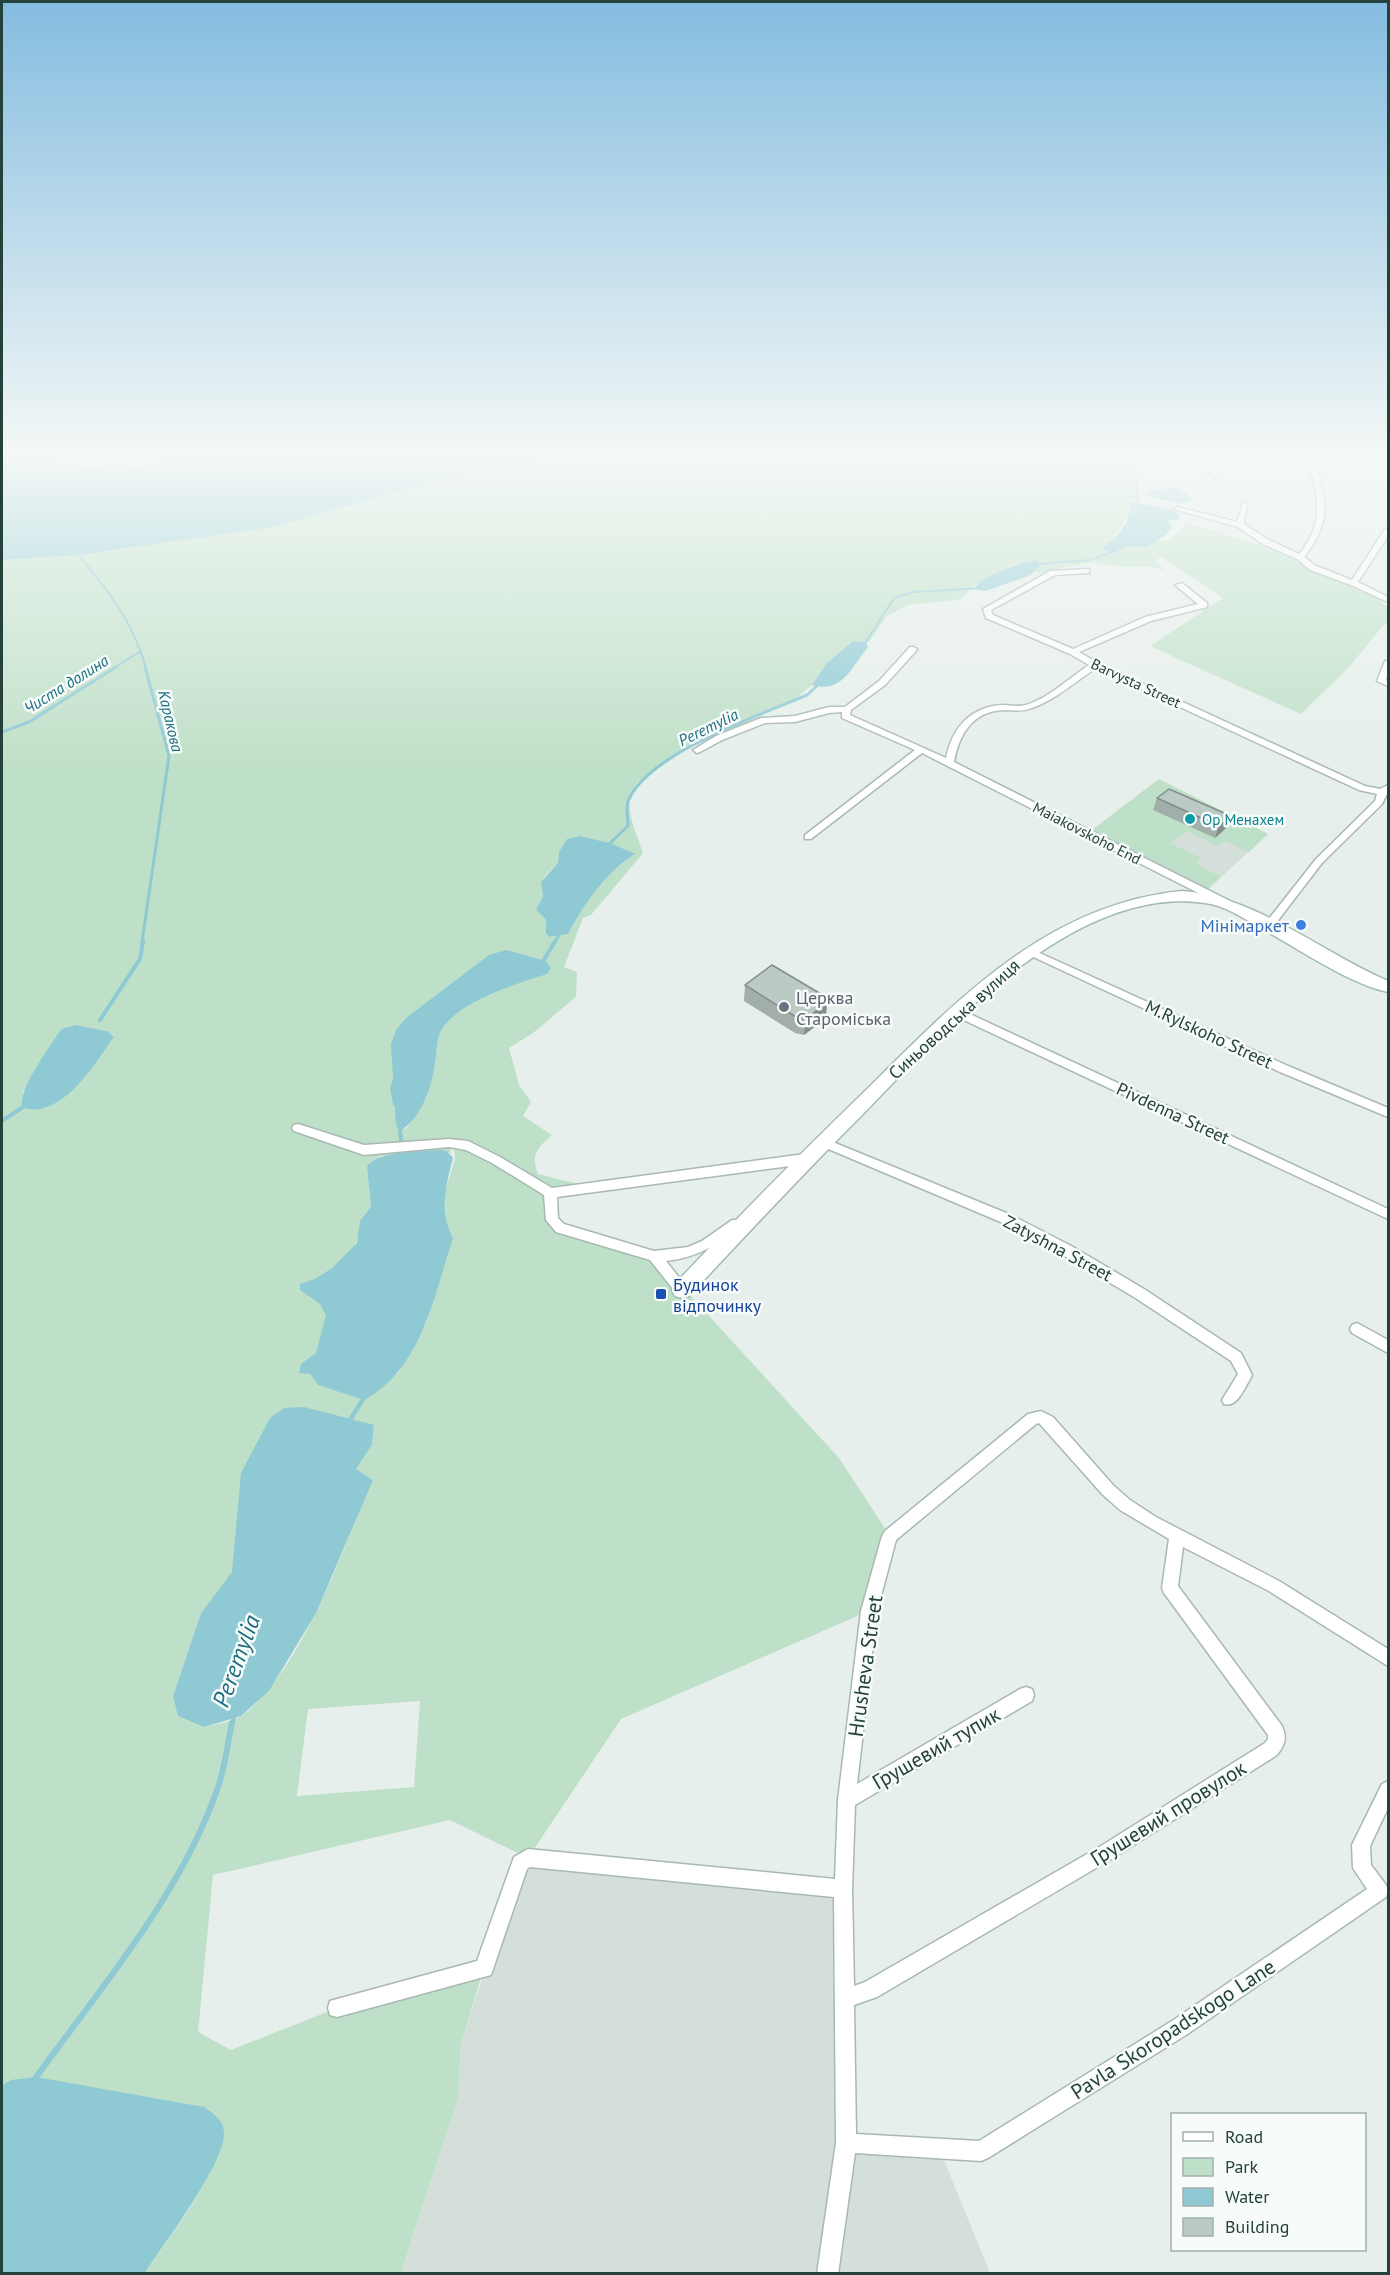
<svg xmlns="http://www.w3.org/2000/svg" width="1390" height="2275" viewBox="0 0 1390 2275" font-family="'PT Sans',sans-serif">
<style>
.built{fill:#d4dfda}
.green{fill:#bfe0c8;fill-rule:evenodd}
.water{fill:#8ec9d4}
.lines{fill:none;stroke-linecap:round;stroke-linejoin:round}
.stream-far4{stroke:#8ec9d4;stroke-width:2}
.stream-far3{stroke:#8ec9d4;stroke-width:3}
.stream-far2{stroke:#8ec9d4;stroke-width:4}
.stream-far1{stroke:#8ec9d4;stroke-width:4.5}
.stream{stroke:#8ec9d4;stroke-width:6}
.street-casing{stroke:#a8b8b2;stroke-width:3}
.secondary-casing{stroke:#a4bbb3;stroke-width:3}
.street{fill:#fff;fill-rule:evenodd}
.secondary{fill:#fff;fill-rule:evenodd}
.wall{fill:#a1aea9}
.shaded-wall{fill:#838d89}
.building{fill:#bbcac4;stroke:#838d89;stroke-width:1.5}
.culture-dot{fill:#0f9aa8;stroke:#f7fbf9;stroke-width:2}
.shop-dot{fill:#3f7fe0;stroke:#f7fbf9;stroke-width:2}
.worship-dot{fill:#6b7280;stroke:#f7fbf9;stroke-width:2}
.transit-dot{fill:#1a4fb4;stroke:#f7fbf9;stroke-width:2}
.labels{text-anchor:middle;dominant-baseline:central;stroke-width:5;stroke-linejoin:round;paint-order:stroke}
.far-street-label{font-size:15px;fill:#24423a;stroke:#f7fbf9}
.far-culture-label{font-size:15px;fill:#0d838f;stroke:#f7fbf9;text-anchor:start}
.far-water-label{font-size:16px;font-style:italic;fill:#1c6f80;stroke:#f7fbf9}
.shop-label{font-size:18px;fill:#366cbe;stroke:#f7fbf9;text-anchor:end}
.worship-label{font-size:18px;fill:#5b616d;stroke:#f7fbf9;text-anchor:start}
.street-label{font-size:18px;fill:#24423a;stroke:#f7fbf9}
.transit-label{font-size:18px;fill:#164399;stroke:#f7fbf9;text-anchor:start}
.near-street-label{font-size:21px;fill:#24423a;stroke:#f7fbf9}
.near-water-label{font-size:24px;font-style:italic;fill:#1c6f80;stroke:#f7fbf9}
</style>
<rect width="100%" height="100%" fill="#e6efeb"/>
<!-- built -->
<g class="built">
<polygon points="1159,779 1268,834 1208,889 1092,830"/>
<polygon points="520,1863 843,1889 846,2143 939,2148 990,2273 401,2274 458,2098 461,2043"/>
</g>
<!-- green -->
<g class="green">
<polygon points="16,450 106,450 183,457 237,450 266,450 129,469 103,469 61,465"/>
<path d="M571,450h541l20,26 7,14c-14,23 -12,39 -36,56l10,7c19,-11 18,-3 33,-8 10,-2 13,-6 23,-4l18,-18 93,28 31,19 63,25 14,13v12l-40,48 -47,46 -151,-68 73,-48 -61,-41 -7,3 9,10 -18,-4 -24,1 -30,-5 -42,8 -6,4 -9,-2 1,-5 6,-4 -5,-3 -29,7 -31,17 -18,16 -51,5 -21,11 -18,26 -16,-1 -27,23 -14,21 -22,18 -100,43 -52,36c-18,22 -3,45 5,71l-52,62 -8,3 -19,49 13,5 -1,25 -43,36 -24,15 10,37 12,17 -8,14 29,19c-14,12 -22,20 -14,39l36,9 2,7 -26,3 3,30 101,33 185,202 51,78 -21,75 -248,108 -93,139 -78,-38 -237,55 -15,157 33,18 106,-42 147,-40 -23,75 -3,55 -57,175h-256c26,-39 74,-98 79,-144l-213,-49 -9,5v-1525l76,-5zM580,836l30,7 24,12c-30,19 -49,48 -66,79l-19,3 -3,-2v-15l-10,-10 7,-14v-18l15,-15 1,-11 8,-13zM75,1025l32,6 7,6 -48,58 -21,13 -22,-15 38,-64zM431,1077l-5,21 -20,31 -10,-4zM454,1144l1,15 -10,32 1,35 -20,97 -28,50 -80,12 -8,-11 17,-59 -7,-11 -20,-14c14,-10 52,-33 57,-49 7,-18 -1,-15 14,-34l-4,-40 5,-6 9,-5 66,-5 5,3 -2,-5 -9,-4zM349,1420l25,6 -2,19 -16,24 16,11c-28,67 -71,191 -129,235 -10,7 -28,9 -39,12l-31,-31 28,-83zM420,1701l-6,86 -117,9 11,-87z"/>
<polygon points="1159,779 1268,834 1249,852 1225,841 1218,846 1188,831 1170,843 1201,858 1196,864 1221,877 1208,889 1092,830"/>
</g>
<!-- water -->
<g class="water">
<polygon points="2,450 16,450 61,465 103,469 129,469 266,450 571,450 479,469 273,527 78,555 2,560"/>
<polygon points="1176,488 1194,498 1183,504 1146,496 1149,490"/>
<path d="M1132,502l35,6 14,7 -4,5 -10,-1 6,8c-8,8 -17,17 -28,19 -15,3 -14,-3 -32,7l-9,-3 -1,-4 13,-9 10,-14z"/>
<path d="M1037,560l5,3 -11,12 -45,16 -12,-2c10,-16 46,-25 63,-29z"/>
<path d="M853,641l13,1 2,5c-16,19 -25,47 -56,38l14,-21z"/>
<path d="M580,836l30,7 25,11c-30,19 -50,49 -67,80l-19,3 -3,-3v-14l-10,-10 7,-14 -2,-14 17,-19 1,-11 8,-13z"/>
<path d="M506,950l40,11 5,7 -4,6c-30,10 -95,28 -108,61 -3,8 -2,19 -4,27 -3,24 -13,56 -35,69l-4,-6 -5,-81 5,-14 10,-12 83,-63z"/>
<path d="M75,1025l32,6 7,6c-20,27 -51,82 -91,71 -7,-18 28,-62 38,-79z"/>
<path d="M441,1150l6,1 6,7c-7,25 -14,56 0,80 -19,57 -31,131 -89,162l-46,-15 -8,-11 -11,-1 2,-9 15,-11 10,-38 -6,-11 -20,-14v-6l15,-5 17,-11 25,-25 3,-22 11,-14 -4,-40c9,-17 55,-15 74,-17z"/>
<polygon points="304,1407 374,1425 372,1445 356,1469 373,1480 316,1613 269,1691 241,1716 204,1727 178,1716 173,1696 201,1613 232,1572 241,1473 270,1418 284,1408"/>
<path d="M36,2077l168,30c8,6 19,12 20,24 3,30 -61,114 -79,142h-143v-188l9,-5z"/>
</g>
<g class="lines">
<!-- stream-far4 -->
<g class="stream-far4">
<polyline points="1119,450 1124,451 1125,459 1136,475 1138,506"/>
<path d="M76,552c31,37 57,69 70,116"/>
<polyline points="1038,564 1090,560 1116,551"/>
<polyline points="864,645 894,598 913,592 982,588"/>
<polyline points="114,668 141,651"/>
</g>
<!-- stream-far3 -->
<g class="stream-far3">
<polyline points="2,732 29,722 116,667"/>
<path d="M608,845l20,-19c0,-8 -3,-20 1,-27 22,-47 131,-84 178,-104l13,-12"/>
<polyline points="142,942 169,756 145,667"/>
<polyline points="555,942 559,935"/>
</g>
<!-- stream-far2 -->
<g class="stream-far2">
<polyline points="541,965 555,941"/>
<polyline points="100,1020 140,959 143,941"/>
<polyline points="395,1079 392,1088 395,1104"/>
<polyline points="2,1121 26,1105"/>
<polyline points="400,1129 401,1141"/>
</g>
<!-- stream-far1 -->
<g class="stream-far1">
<polyline points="348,1423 365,1396"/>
<polyline points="232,1725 234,1715"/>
</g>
<!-- stream -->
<path class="stream" d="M34,2080c65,-90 146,-184 183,-290 8,-21 10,-45 15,-67"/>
<defs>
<g id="street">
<polygon points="124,450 206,452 232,450 206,456"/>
<polygon points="1231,450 1238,450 1212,480 1208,480 1208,478"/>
<path d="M1313,450h7l2,3 -7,12c13,37 15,60 -11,92l12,9 36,14 33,-51h3v7l-30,46 30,15v5l-37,-17 -41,-15 -13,-11 -36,-16 -23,-16 -64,-18 4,-2 59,15 6,-18 5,-1 -4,16v5l23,15 32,15c24,-29 21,-55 10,-89l7,-12z"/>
<path d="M1086,569h3v4l-34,2 -64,35 2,5 80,34 72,-32 53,-13 -23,-19 7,-2 25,20v4l-56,14 -72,31 19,11 267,123 15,3 8,-4v7l-6,12 -60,59 -49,64 -4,1 -5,-3 52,-66 59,-58 2,-7 -18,-4 -263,-122c-21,14 -41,32 -64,40 -9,4 -18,2 -28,2 -31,1 -45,24 -50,52l276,139v4h-8l-300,-152 -111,86h-6v-4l110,-85 -73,-32v-6l-13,1 -34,9 -30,1 -43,17 -22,12 -3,1 -4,-3 23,-14 45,-18 34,-2 34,-9h16l34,-26 31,-34h3l4,2 -1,2 -31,34 -34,25 -1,5 96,43c6,-30 24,-51 56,-53 8,0 16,2 24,0 23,-7 43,-27 63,-40l-19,-11 -84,-36 -3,-9 67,-38z"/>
<polygon points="1385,661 1388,661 1388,672 1386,680 1388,681 1388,686 1377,681"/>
<polygon points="1031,949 1288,1066 1388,1108 1388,1117 1280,1072 1027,954 1026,952"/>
<polygon points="957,1008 1388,1209 1388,1219 953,1015 951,1012"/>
<path d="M298,1124l66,21 85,-6 19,2 32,16 52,31 253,-34 4,2 2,3 -2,3 -4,2 -248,33 1,21 6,6 90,27 34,-4 14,-6 30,-21h8l2,4 -2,4c-23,17 -44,30 -74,33l23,29 -2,4 -5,1 -5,-1 -27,-34 -94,-28 -10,-12 -2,-25 -52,-32 -26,-13 -17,-3 -85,8 -70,-24 -2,-3 2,-3z"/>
<path d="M823,1138l188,77 62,32 71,42 97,64 11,22 -2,4c-6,10 -13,29 -26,25l-2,-4 16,-26 -7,-13 -97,-64 -71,-42 -60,-32 -184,-78 -2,-3z"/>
<polygon points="1357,1323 1388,1340 1388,1353 1352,1333 1350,1329 1352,1325"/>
<path d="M1041,1411l12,6 60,68 17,15 26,17 123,64 109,68v17l-119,-75 -86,-44 -5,39 104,140c5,12 3,19 -5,29l-164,103 -236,139 -23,8 2,129 123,7 193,-120 195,-132 -14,-21 -1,-23 30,-61 6,-3v27l-18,38 1,19 15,20 2,5 -2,7 -200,138 -198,123 -7,3 -126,-8 -17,121h-21l19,-131 -2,-246 -304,-30 -3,2 -36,106 -154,42 -7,-2 -2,-7 2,-7 7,-2 140,-38 37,-104 14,-8 307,30 3,-79 23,-189 21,-75 3,-5 143,-117zM1039,1423l64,72 17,15 49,29 -7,49 2,5 104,142v4l-3,4 -164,103 -236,136 -11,4 -2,-97 3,-84 177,-104 2,-6 -2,-6 -6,-2 -6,2 -163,95 20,-173 19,-71 140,-116z"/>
</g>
<path id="secondary" d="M1182,891c76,6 138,61 206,90v11c-40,-8 -95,-47 -133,-67 -15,-9 -32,-20 -50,-22 -131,-19 -261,128 -343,212 -59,59 -116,120 -173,181l-7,2 -7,-2 -3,-6 3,-6c61,-65 124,-129 188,-191 91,-90 183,-189 319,-202z"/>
</defs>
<!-- street casing -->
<use href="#street" class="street-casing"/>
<!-- secondary casing -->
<use href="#secondary" class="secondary-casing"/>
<!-- street -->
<use href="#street" class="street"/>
<!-- secondary -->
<use href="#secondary" class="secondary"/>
</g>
<!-- wall -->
<g class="wall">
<polygon points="1157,798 1231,816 1226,828 1215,838 1153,810"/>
<polygon points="745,985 825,1001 826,1018 804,1035 795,1033 744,1001"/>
</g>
<!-- shaded-wall -->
<g class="shaded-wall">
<polygon points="1231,816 1226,828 1215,838 1219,826"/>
<polygon points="826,997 825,1004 827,1002 826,1018 804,1035 806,1019"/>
</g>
<!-- building -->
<g class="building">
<polygon points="1169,789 1231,816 1219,826 1157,798"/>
<polygon points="772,965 826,997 822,999 827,1002 806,1019 796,1017 745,985"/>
</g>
<!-- sky -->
<linearGradient id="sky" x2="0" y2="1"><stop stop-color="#84bce0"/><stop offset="0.59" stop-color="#f4f8f6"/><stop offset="1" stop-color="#f4f8f6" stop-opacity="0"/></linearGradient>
<rect width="1390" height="769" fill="url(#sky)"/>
<!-- markers -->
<circle class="culture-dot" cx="1190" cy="819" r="6"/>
<circle class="shop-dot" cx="1301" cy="925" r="6"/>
<circle class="worship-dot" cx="784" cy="1007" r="6"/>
<rect class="transit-dot" x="655" y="1288" width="12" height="12" rx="3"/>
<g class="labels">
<!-- far-street labels -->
<g class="far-street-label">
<text transform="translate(1136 683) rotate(25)">Barvysta Street</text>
<text transform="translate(1087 833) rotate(27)">Maiakovskoho End</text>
</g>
<!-- far-culture labels -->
<g class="far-culture-label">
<text x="1202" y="819">Ор Менахем</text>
</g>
<!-- far-water labels -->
<g class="far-water-label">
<text transform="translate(66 684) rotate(-32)">Чиста долина</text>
<text transform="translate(171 721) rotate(77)">Каракова</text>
<text transform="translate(708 727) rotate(-26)">Peremylia</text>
</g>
<!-- shop labels -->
<g class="shop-label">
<text x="1289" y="925">Мінімаркет</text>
</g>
<!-- worship labels -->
<g class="worship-label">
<text x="796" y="997">Церква<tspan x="796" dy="21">Староміська</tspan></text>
</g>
<!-- street labels -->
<g class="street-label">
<text transform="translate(954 1019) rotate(-42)">Синьоводська вулиця</text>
<text transform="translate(1209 1034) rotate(25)">M.Rylskoho Street</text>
<text transform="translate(1173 1113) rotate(25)">Pivdenna Street</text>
<text transform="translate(1058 1248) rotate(28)">Zatyshna Street</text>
</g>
<!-- transit labels -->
<g class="transit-label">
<text x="673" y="1284">Будинок<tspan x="673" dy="21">відпочинку</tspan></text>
</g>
<!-- near-street labels -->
<g class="near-street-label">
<text transform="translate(865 1666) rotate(-82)">Hrusheva Street</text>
<text transform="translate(936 1748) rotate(-30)">Грушевий тупик</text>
<text transform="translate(1168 1813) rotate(-32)">Грушевий провулок</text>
<text transform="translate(1173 2029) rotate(-33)">Pavla Skoropadskogo Lane</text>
</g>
<!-- near-water labels -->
<g class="near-water-label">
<text transform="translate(236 1661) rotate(-70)">Peremylia</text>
</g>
</g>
<!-- border -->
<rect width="1390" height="2275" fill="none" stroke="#24423a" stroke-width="6"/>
<!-- legend -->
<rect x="1171" y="2113" width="195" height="138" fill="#f7fbf9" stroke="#a3b1ad" stroke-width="1.5"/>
<rect x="1183" y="2132" width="30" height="9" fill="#ffffff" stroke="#a3b1ad" stroke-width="1.5"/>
<text x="1225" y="2143" font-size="18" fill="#24423a">Road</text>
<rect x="1183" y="2158" width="30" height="18" fill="#bfe0c8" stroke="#a3b1ad" stroke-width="1.5"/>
<text x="1225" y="2173" font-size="18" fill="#24423a">Park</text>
<rect x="1183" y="2188" width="30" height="18" fill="#8ec9d4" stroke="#a3b1ad" stroke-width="1.5"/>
<text x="1225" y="2203" font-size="18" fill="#24423a">Water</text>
<rect x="1183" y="2218" width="30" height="18" fill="#bbcac4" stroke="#a3b1ad" stroke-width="1.5"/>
<text x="1225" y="2233" font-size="18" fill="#24423a">Building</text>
</svg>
